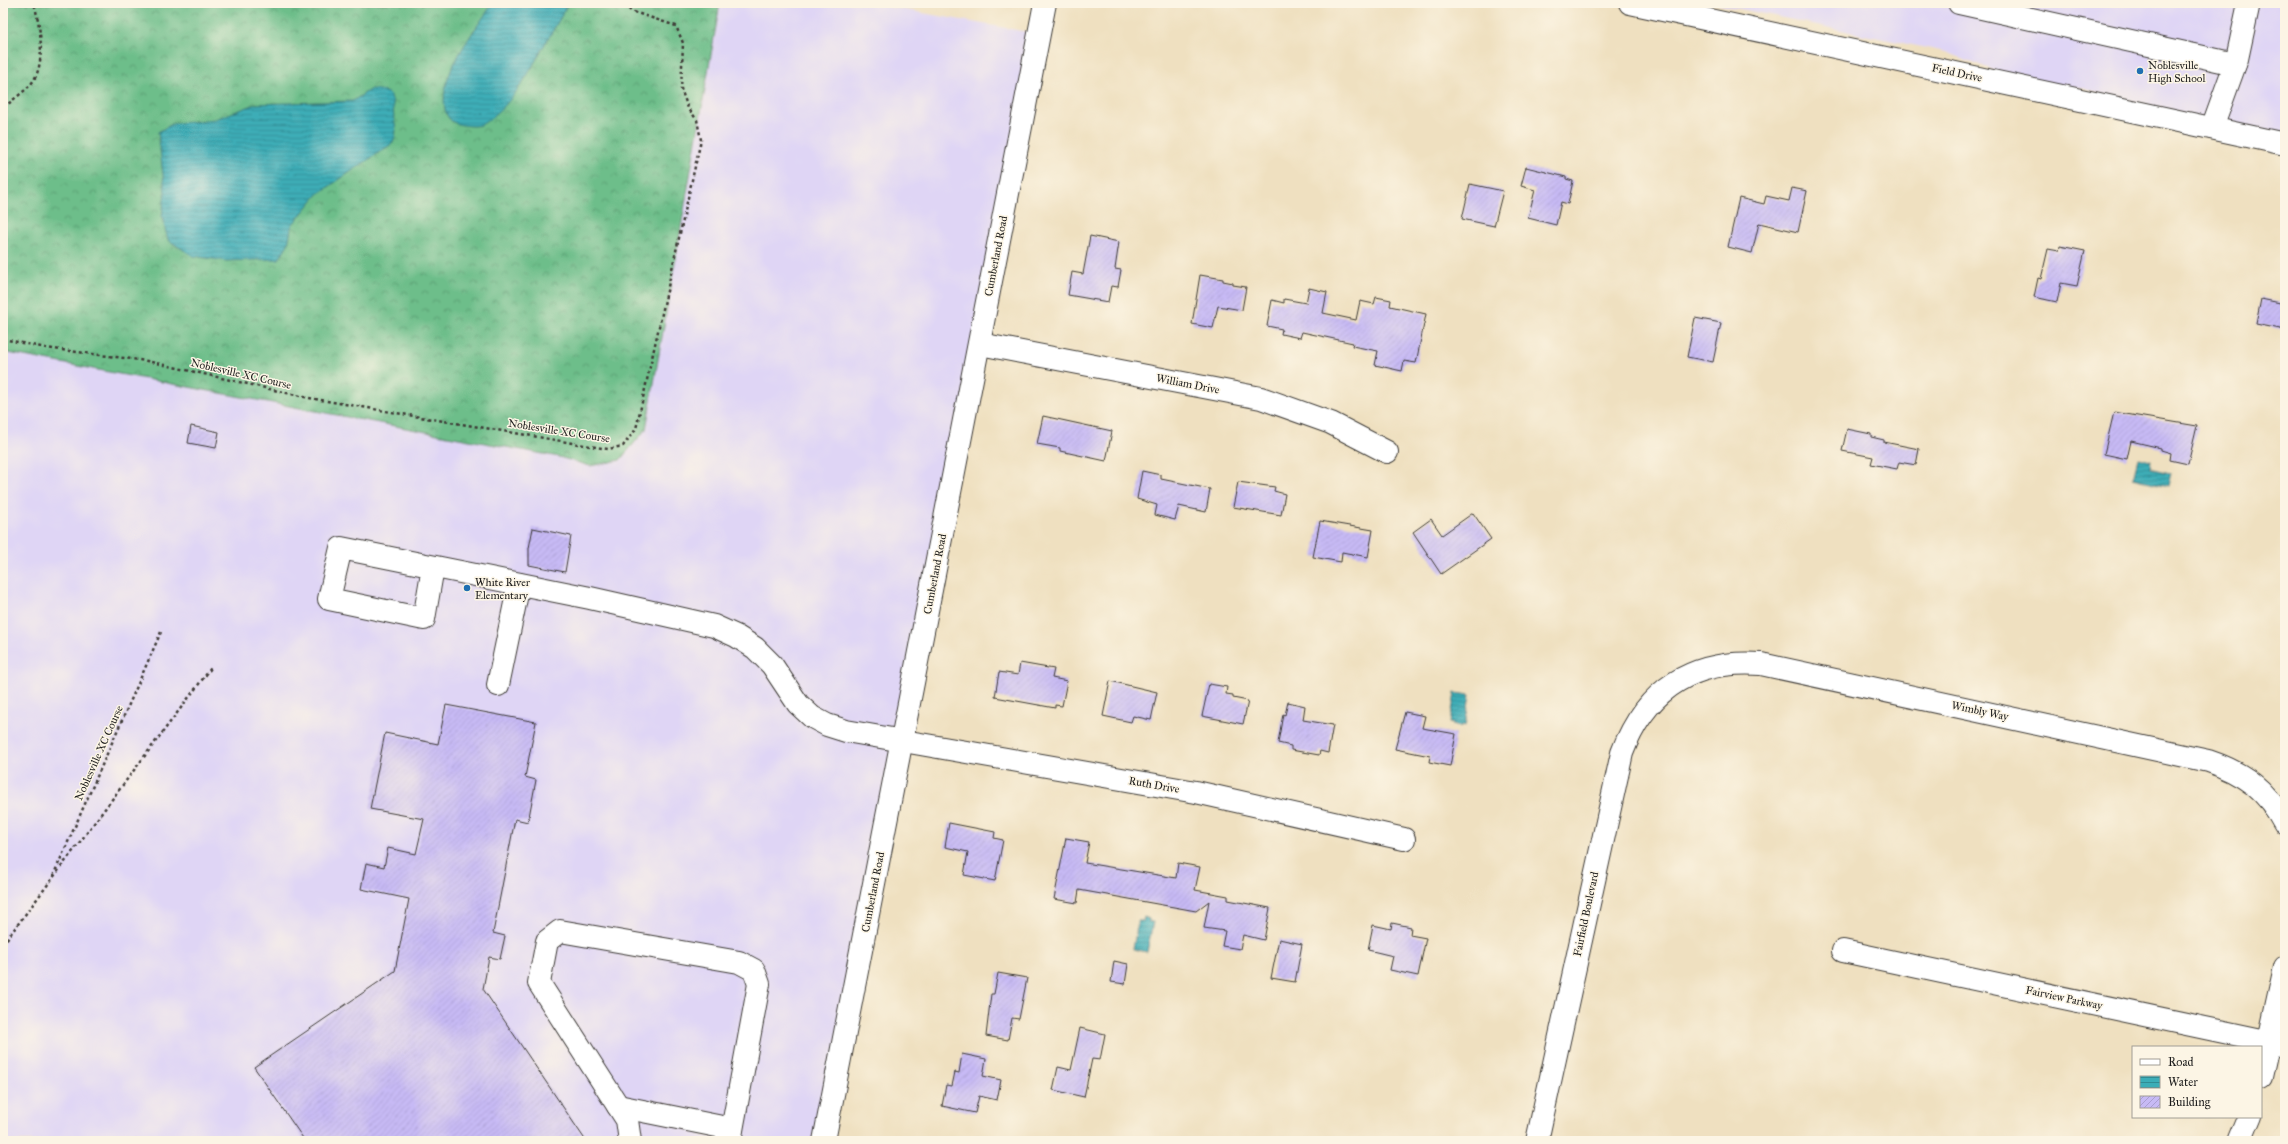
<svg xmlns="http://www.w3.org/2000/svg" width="2288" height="1144" viewBox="0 0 2288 1144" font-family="'IM FELL Great Primer',serif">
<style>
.built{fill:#dfd5f5}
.forest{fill:url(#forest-crowns);stroke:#446d53}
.water{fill:url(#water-rules);stroke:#2c646a}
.building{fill:url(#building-hatch)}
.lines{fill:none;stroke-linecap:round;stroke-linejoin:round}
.minor-casing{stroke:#3c3935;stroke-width:24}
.path{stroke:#3c3935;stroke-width:2.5;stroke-dasharray:3 3;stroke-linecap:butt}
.minor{stroke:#fff;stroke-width:22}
.poi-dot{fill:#1f6fb2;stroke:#fcf5e5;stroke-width:1.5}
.labels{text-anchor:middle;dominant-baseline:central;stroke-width:3;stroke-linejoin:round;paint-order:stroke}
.poi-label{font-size:11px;fill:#1c1c1c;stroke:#fcf5e5;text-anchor:start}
.street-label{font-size:11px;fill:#1c1c1c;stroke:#fcf5e5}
</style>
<defs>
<pattern id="forest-crowns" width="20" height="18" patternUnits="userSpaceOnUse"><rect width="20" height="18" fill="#6dbe8a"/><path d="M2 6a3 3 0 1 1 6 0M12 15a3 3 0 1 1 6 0" fill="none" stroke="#599a70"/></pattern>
<pattern id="water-rules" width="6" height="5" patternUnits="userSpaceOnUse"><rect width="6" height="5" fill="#3cadb7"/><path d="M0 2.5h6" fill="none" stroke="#328c94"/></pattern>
<pattern id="building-hatch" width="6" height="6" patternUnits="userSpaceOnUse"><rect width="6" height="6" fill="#c7baf5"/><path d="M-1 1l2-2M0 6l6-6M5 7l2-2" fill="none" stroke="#aa9fd1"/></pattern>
</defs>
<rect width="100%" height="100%" fill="#fcf5e5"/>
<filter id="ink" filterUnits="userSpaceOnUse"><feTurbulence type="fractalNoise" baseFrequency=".025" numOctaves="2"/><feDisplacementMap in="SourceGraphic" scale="8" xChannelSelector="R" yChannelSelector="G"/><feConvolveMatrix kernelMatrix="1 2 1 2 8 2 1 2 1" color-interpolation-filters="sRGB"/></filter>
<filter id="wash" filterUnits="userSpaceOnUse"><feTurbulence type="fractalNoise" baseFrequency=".012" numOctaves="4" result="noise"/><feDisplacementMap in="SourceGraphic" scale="16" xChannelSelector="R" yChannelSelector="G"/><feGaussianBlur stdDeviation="0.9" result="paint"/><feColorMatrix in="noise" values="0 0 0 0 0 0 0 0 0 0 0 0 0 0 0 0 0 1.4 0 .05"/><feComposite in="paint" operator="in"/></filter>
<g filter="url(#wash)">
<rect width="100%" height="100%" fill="#efe0c0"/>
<!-- built -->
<g class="built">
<polygon points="3,3 867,3 1038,34 824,1141 3,1141"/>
<polygon points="1712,3 2285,3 2285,136 2156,108 2078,87 2060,88 2014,78 1946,52"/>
</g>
<!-- forest -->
<polygon class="forest" points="3,3 720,3 646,429 620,460 590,466 559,457 3,352"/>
<!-- water -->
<g class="water">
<path d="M493,3h73l1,2c-6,13 -14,25 -21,37 -17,30 -32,62 -62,81 -6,4 -14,3 -21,2 -10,-1 -16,-6 -18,-16 -7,-35 30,-78 48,-106z"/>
<path d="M371,89c25,2 21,10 23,29 2,11 3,15 -1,25l-75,51 -26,31 -4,19 -9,15 -53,2 -33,-5 -25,-16 -6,-23 3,-25 -7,-60 14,-8 43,-5 41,-15 97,-3z"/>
<polygon points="2138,458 2151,461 2150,468 2171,473 2168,486 2133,478"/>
<polygon points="1455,693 1470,695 1465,726 1461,725 1460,727 1450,723"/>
<polygon points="1144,917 1149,919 1149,922 1153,922 1147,952 1133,949 1138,921 1143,921"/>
</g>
<g id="blocks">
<!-- building -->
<g class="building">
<polygon points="1526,167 1566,177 1566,179 1573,181 1568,204 1561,202 1556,225 1528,218 1535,190 1521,186"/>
<polygon points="1470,184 1503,191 1494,226 1462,219"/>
<polygon points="1792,188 1807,191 1798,232 1759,223 1752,253 1728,247 1739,198 1764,204 1766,196 1789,201"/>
<polygon points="1090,236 1119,242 1115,269 1121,270 1118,287 1111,286 1108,302 1068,295 1072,272 1083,274"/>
<polygon points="2060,246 2085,251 2077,286 2061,283 2057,302 2034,297 2038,278 2041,279 2048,249 2059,251"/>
<polygon points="1200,275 1223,279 1223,281 1233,283 1233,285 1246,287 1242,310 1218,306 1213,328 1192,324"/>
<polygon points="1309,288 1327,292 1323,313 1356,320 1360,301 1374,304 1376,297 1391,300 1390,306 1426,314 1416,363 1404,361 1402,371 1375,365 1378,351 1352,346 1353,343 1302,332 1300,338 1281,334 1282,329 1267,326 1272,300 1284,303 1284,299 1306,303"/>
<polygon points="2261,299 2285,304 2285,330 2256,324"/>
<polygon points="1695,318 1721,323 1713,362 1687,357"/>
<polygon points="2114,412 2197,426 2188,464 2170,460 2171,453 2161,450 2161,448 2131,441 2127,459 2104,454"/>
<polygon points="1043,416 1112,431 1106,461 1060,451 1060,448 1037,444"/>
<polygon points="191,426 219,432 216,448 188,443"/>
<polygon points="1847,429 1871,434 1871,437 1884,440 1884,442 1919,449 1916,465 1899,462 1897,469 1871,464 1873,457 1842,451"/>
<polygon points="1142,471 1161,475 1161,479 1210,489 1206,512 1179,506 1175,520 1155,515 1157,505 1137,499"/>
<polygon points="1238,482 1275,487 1274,491 1285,494 1281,515 1233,507"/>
<polygon points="1473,513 1491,539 1441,574 1413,532 1431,519 1442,535"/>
<polygon points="1320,521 1373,530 1368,557 1342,552 1341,562 1313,557"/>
<polygon points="533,528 571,536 565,572 529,565 529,548"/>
<polygon points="1020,663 1054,669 1052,678 1067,681 1062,706 1055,705 1055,708 995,697 999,672 1018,675"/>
<polygon points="1110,681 1157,692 1151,720 1133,716 1131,722 1103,716"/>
<polygon points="1209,684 1227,687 1226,694 1233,695 1233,698 1248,701 1243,724 1202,716"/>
<polygon points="1288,702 1305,706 1303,720 1333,725 1328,753 1320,751 1319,755 1291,750 1291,746 1278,743 1283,714 1285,715"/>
<polygon points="446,705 536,722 525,777 536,780 528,822 515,819 493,933 505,936 500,959 489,957 483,989 586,1141 305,1141 254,1067 395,971 409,899 361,889 366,863 384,867 388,848 416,854 424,819 370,809 385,733 438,744"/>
<polygon points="1405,712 1425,716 1422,728 1456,734 1450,766 1429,762 1430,756 1395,749"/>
<polygon points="949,823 995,832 994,838 1003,840 995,881 964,875 968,852 945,847"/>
<polygon points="1066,838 1089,842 1085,863 1176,878 1178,863 1200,867 1195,890 1228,896 1228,900 1270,908 1264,940 1243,935 1240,949 1222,946 1225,931 1204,928 1209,901 1196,911 1079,890 1077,903 1054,899"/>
<polygon points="1392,923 1411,927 1410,935 1426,938 1418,976 1390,970 1393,956 1368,950 1373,925 1391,929"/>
<polygon points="1279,939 1302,944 1295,982 1271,978"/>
<polygon points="1114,961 1128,964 1125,984 1111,982"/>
<polygon points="998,973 1027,978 1019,1019 1012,1018 1008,1040 986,1036 991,994 994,994"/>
<polygon points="1080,1028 1105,1034 1100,1060 1092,1059 1084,1097 1053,1090 1058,1067 1071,1070"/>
<polygon points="962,1054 986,1059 983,1076 1001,1080 997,1100 979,1096 975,1113 942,1106 946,1085 952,1086 955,1072 959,1073"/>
</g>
</g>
</g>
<g filter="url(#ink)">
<use href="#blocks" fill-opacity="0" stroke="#3c3935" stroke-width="1"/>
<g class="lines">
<defs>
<g id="minor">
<polyline points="1630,3 2285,144"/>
<polyline points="1959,3 2235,64"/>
<polyline points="2212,128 2237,59 2249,3"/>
<polyline points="980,344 1261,398 1331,423 1387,452"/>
<polyline points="433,567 424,619 329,599 341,548 590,598 714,626 736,636 755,648 772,665 798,704 812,717 827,725 846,731 1196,792 1404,839"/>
<polyline points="498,685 519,584"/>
<polyline points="1843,951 2285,1045"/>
<polyline points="2261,1077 2285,967"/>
<polyline points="618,1106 732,1129"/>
<polyline points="630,1141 627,1120 539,983 547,941 560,931 739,962 754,970 759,984 730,1141"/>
<polyline points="824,1141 1045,3"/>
<path d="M1537,1141l85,-388c24,-64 71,-94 139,-89l447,97c36,12 59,29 77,63"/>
<polyline points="2240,1141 2250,1117"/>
</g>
</defs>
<!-- minor casing -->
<use href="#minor" class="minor-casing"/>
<!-- path -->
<g class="path">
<path d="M3,105l5,-1c7,-6 17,-13 23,-20 16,-19 9,-59 3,-81"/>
<polyline points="3,339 46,348 147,361 309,398 608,449 623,446 636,429 701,140 697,120 688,108 681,89 683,43 676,26 631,11 622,3"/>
<polyline points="53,876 161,632"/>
<polyline points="3,944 211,668"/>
</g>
<!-- minor -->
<use href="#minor" class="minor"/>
</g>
</g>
<!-- markers -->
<g class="poi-dot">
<circle cx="2140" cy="71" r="4"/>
<circle cx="467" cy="588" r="4"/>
</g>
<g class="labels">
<!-- poi labels -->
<g class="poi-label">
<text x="2148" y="65">Noblesville<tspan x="2148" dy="13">High School</tspan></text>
<text x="475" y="582">White River<tspan x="475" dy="13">Elementary</tspan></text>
</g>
<!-- street labels -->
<g class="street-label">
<text transform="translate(1957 73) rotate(12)">Field Drive</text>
<text transform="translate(996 256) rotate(-79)">Cumberland Road</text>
<text transform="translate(241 374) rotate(13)">Noblesville XC Course</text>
<text transform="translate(1188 384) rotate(11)">William Drive</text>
<text transform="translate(559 431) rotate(9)">Noblesville XC Course</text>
<text transform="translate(935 574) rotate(-79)">Cumberland Road</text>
<text transform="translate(1980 711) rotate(12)">Wimbly Way</text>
<text transform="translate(99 753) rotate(-66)">Noblesville XC Course</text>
<text transform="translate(1154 785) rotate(10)">Ruth Drive</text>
<text transform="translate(873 892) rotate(-79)">Cumberland Road</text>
<text transform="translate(1586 914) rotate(-78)">Fairfield Boulevard</text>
<text transform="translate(2064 998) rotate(12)">Fairview Parkway</text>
</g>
</g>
<!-- margin -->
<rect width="2288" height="1144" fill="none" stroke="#fcf5e5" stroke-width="16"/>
<!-- legend -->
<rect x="2132" y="1046" width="130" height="72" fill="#fcf5e5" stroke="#a29e95"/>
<rect x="2140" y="1059" width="20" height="6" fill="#ffffff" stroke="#a29e95"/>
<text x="2168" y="1066" font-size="12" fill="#1c1c1c">Road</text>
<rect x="2140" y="1076" width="20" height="12" fill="url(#water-rules)" stroke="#a29e95"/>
<text x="2168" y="1086" font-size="12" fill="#1c1c1c">Water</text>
<rect x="2140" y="1096" width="20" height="12" fill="url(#building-hatch)" stroke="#a29e95"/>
<text x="2168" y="1106" font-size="12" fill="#1c1c1c">Building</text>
</svg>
